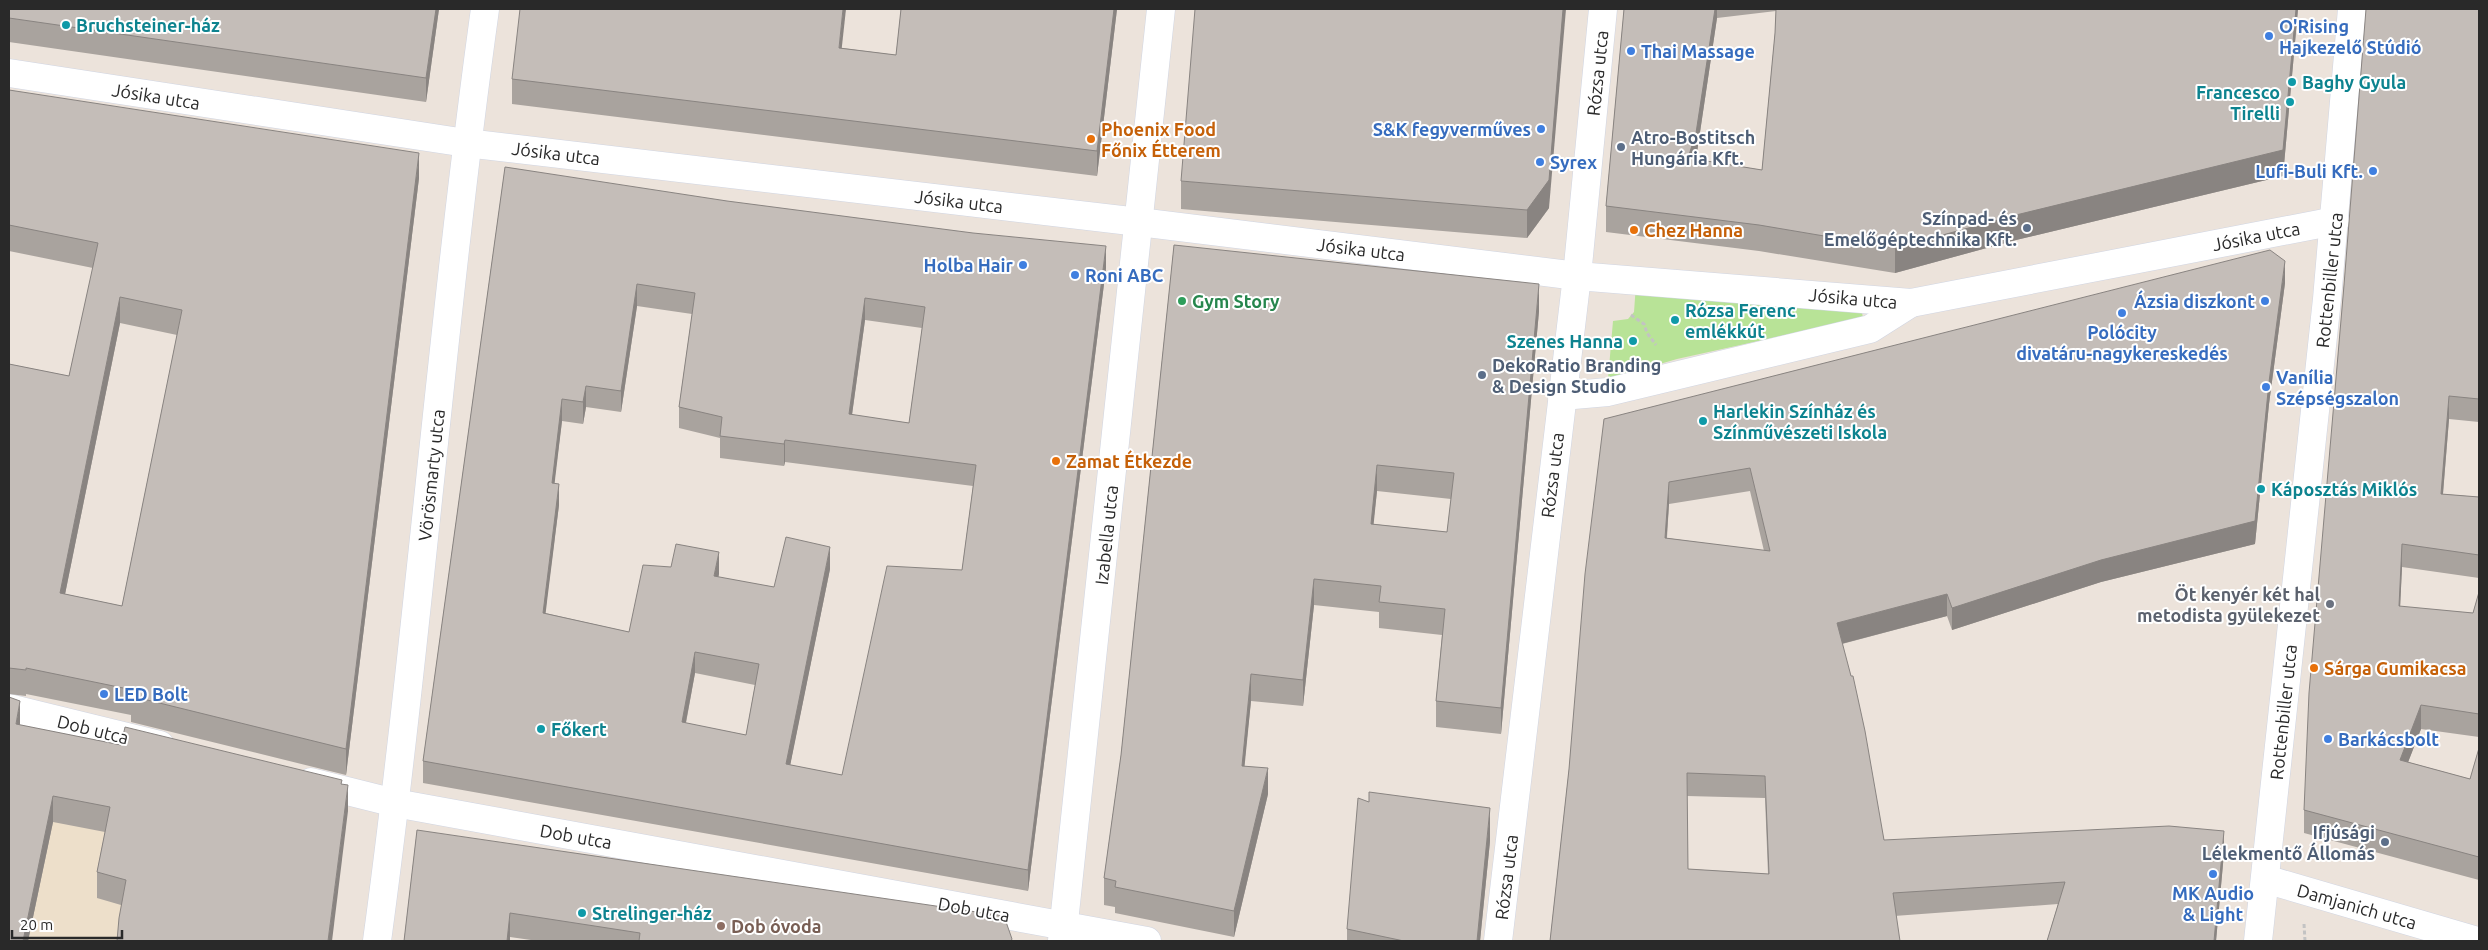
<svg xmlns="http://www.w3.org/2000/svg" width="2488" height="950" viewBox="0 0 2488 950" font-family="Ubuntu,sans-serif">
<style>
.education{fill:#eddfca}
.green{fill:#b8e397}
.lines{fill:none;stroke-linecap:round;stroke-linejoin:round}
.pedestrian-casing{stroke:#d0d5e2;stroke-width:29}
.minor-casing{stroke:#d0d5e2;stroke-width:29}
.tertiary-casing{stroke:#d0d5e2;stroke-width:29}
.path{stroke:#c3c3c3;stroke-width:3;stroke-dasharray:4 2.5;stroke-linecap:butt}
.pedestrian{stroke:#fff;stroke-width:28}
.minor{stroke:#fff;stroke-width:28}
.tertiary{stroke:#fff;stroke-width:28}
.wall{fill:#a9a39e;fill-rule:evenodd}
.shaded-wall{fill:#898481}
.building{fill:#c4bdb8;stroke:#898481;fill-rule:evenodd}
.culture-dot{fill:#0f9aa8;stroke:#fff;stroke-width:2}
.shop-dot{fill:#3f7fe0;stroke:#fff;stroke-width:2}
.food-dot{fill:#e8710a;stroke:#fff;stroke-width:2}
.service-dot{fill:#5c6f8a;stroke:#fff;stroke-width:2}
.leisure-dot{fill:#2e9e5b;stroke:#fff;stroke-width:2}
.worship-dot{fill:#6b7280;stroke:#fff;stroke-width:2}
.education-dot{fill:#8d6e63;stroke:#fff;stroke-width:2}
.labels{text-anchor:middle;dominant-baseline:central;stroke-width:4;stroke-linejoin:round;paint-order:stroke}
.culture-label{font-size:18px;font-weight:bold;fill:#0d838f;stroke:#fff;text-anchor:start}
.shop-label{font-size:18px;font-weight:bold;fill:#366cbe;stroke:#fff;text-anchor:start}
.street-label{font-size:18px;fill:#292929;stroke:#fff}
.food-label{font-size:18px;font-weight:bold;fill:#c56008;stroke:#fff;text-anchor:start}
.service-label{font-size:18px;font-weight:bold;fill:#4e5e75;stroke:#fff;text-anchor:start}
.leisure-label{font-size:18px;font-weight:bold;fill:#27864d;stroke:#fff;text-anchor:start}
.worship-label{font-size:18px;font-weight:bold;fill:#5b616d;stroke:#fff;text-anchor:end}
.education-label{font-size:18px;font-weight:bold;fill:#785e54;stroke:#fff;text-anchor:start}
</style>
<rect width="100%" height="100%" fill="#ece3db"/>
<!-- education -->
<polygon class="education" points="9,730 155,762 119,941 9,941"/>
<!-- green -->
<polygon class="green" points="1636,284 1860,302 1863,318 1677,359 1608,379 1613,321 1628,319 1634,312"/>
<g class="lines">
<defs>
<polyline id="pedestrian" points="1562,396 1608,392 1870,329 1911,303"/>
<g id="minor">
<polyline points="9,73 466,143 1139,222 1577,276 1911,303 2335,221"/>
<polyline points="9,708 160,745"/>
<polyline points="311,782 395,803 1147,941"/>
<path d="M377,941c42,-310 65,-622 108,-932"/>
<polyline points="1498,941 1577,276 1603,9"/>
</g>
<g id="tertiary">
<polyline points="2265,879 2477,941"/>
<polyline points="1062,941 1161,9"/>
<polyline points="2258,941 2327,299 2352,9"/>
</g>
</defs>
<!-- pedestrian casing -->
<use href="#pedestrian" class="pedestrian-casing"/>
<!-- minor casing -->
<use href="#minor" class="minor-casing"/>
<!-- tertiary casing -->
<use href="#tertiary" class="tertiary-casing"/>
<!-- path -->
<g class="path">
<polyline points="1631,315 1644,324 1647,333 1656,345"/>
<polyline points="2304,924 2305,941"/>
</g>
<!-- pedestrian -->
<use href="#pedestrian" class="pedestrian"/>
<!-- minor -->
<use href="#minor" class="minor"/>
<!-- tertiary -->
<use href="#tertiary" class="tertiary"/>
</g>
<!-- wall -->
<g class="wall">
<polygon points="9,9 439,9 426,102 9,42"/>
<polygon points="901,9 1117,9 1097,176 512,104 512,79 842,48 896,55"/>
<path d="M1624,9h674l-15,167 -267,64 -121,33 -136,-22 -153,-19v-26zM1776,11l-1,22 -13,137 -66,-11 21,-141z"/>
<polygon points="2479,9 2479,422 2449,419 2443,494 2479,497 2479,578 2402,567 2400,607 2473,613 2479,592 2479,737 2421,729 2408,762 2470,779 2479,748 2479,880 2304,833 2304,810 2344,285"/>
<path d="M9,90l410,88 -73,597 -215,-53v-7l-105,-21v2l-17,-2v-330l60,12 24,-108 -84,-17zM120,323l57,12 -55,271 -57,-12z"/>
<path d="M505,167l601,101 -78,623 -605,-108v-22zM637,306l55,8 -13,93v21l41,10v20l64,8 1,-4 188,24 -11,84 -120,205 -52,-10 40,-196 -56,18 -56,-10 1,-3 -90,58 -84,-19 14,-108 -5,-22 8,-62 21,3 3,-17 35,5zM865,320l57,8 -13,95 -57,-8zM695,673l60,12 -9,50 -60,-12z"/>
<polygon points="1181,181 1549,208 1527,238 1181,209"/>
<path d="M1174,245l365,66 -38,423 -65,-7v-26l6,-66 -63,-7v-16l-65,-7 -11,101 -52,-5 -7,65 24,28 -34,143 -119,-24v-6l-11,-2v-27l17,-123zM1377,491l74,8 -4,33 -74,-8z"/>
<path d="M2285,283l-16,121 -14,140 -154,38 -149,48 -5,-14 -105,28 42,196 340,13 -8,88h-169l11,-37 -508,37 19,-172 35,-350zM1750,491l14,60 -97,-13 2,-34zM1687,796l78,2 3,76 -80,-5z"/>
<polygon points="20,725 121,745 342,784 348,811 121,905 97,898 97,872 105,832 53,822 28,941 9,941"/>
<polygon points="417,830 1012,941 538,941 510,937 510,941 404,941"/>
<polygon points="1490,841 1480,941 1347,941 1347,929"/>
</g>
<!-- shaded-wall -->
<g class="shaded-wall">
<polygon points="436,9 439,9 426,102 426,78"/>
<polygon points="843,9 846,9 839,73 839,48"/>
<polygon points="1114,9 1117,9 1097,176 1097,151"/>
<polygon points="1563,9 1566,9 1549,208 1527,238 1527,210"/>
<polygon points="1715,9 1717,9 1717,18 1696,159 1688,158"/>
<polygon points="2296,9 2298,9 2283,176 2016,240 1895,273 1895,248"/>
<polygon points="419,153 419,178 346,775 346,749"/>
<polygon points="1106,246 1106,268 1028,891 1028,870"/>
<polygon points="2285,261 2285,283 2269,404 2255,544 2101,582 1952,630 1952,608 2269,382"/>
<polygon points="637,284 637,306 621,412 621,391"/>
<polygon points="1539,284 1539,311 1501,734 1501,708"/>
<polygon points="120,297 120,323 60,619 60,593"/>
<polygon points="865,298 865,320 849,436 849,414"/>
<polygon points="586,386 586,407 583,424 583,402"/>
<polygon points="2449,396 2449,419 2441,517 2441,494"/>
<polygon points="562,399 562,421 552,505 552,483"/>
<polygon points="785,440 785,462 784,466 784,444"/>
<polygon points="1377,465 1377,491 1371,550 1371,524"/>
<polygon points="1669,482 1669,504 1665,560 1665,538"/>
<polygon points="559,484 559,505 543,634 543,613"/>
<polygon points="2402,544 2402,567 2399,630 2399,606"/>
<polygon points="830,547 830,569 786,786 786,764"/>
<polygon points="719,552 719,574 714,597 714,576"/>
<polygon points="1314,579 1314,605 1303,706 1303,680"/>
<polygon points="1947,594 1947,616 1837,645 1837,623"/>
<polygon points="695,652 695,673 682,743 682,722"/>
<polygon points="1251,674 1251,701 1242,792 1242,766"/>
<polygon points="20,701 20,727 16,724"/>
<polygon points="2421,705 2421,729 2400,783 2400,760"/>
<polygon points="1268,768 1268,794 1234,937 1234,911"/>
<polygon points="348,785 348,811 332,941 328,941"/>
<polygon points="53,796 53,822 28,941 23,941"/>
<polygon points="1490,808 1490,841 1480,941 1477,941"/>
<polygon points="2224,831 2224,853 2216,941 2214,941"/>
<polygon points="510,913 510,941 507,941"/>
</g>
<!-- building -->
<g class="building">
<polygon points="9,9 436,9 426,78 9,18"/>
<polygon points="520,9 843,9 839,48 896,55 901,9 1114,9 1097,151 512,79"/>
<polygon points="1195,9 1563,9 1549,180 1527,210 1181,181"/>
<polygon points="1624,9 1715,9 1696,133 1688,158 1762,170 1775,33 1776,9 2296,9 2283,150 2016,215 1895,248 1759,225 1606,206"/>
<polygon points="2366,9 2479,9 2479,399 2449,396 2441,494 2479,497 2479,555 2402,544 2399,606 2473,613 2479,592 2479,714 2421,705 2400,760 2470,779 2479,748 2479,857 2304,810 2309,693 2344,285"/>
<path d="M9,90l410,63 -73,596 -215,-53 2,-6 -107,-22v2l-17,-2v-304l60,12 29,-133 -89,-18zM120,297l62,13 -60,296 -62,-13z"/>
<path d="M505,167l222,34 246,32 133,13 -78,624 -605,-109zM637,284l58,9 -16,114 43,10 -2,19 64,8 1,-4 191,25 -14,105 -75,-4 -45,209 -56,-11 44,-217 -44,-10 -12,50 -60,-11 5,-24 -43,-8 -5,23 -28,-2 -14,67 -86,-19 16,-129 -7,-1 10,-84 21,3 3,-16 35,5zM865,298l60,9 -16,116 -60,-9zM695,652l64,12 -13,71 -64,-13z"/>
<path d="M1174,245l365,39 -38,424 -65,-7 9,-92 -66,-7 2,-16 -67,-7 -11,101 -52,-6 -9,92 26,2 -34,143 -119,-24 1,-6 -12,-3 17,-123zM1377,465l77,8 -7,59 -76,-8z"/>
<path d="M2270,250l15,11 -16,121 -14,139 -154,39 -149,48 -5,-14 -110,29 14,53h2l12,55 19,109 285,-14 55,5 -10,110h-167l18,-59 -172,11 7,48h-350l19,-172 16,-195 19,-155zM1750,468l20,83 -105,-13 4,-56zM1687,773l78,3 4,98 -81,-5z"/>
<polygon points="9,697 20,701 16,724 121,745 125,727 342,780 341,784 348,785 328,941 117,941 119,918 126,880 97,872 110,807 53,796 23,941 9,941"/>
<polygon points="1369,792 1490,808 1477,941 1404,941 1347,929 1358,798 1369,802"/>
<polygon points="417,830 1004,916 1012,939 1011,941 639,941 640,933 510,913 507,941 404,941"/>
</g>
<!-- markers -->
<g class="culture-dot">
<circle cx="66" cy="25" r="5"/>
<circle cx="2292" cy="82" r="5"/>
<circle cx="2290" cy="102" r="5"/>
<circle cx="1675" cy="320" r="5"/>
<circle cx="1633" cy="341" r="5"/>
<circle cx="1703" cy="421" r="5"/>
<circle cx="2261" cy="489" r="5"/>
<circle cx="541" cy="729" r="5"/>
<circle cx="582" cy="913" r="5"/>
</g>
<g class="shop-dot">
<circle cx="2269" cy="36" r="5"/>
<circle cx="1631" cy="51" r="5"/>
<circle cx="1541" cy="129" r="5"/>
<circle cx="1540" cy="162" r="5"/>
<circle cx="2373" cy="171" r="5"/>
<circle cx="1023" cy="265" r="5"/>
<circle cx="1075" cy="275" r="5"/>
<circle cx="2265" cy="301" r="5"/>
<circle cx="2122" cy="313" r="5"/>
<circle cx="2266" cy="387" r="5"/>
<circle cx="104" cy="694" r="5"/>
<circle cx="2328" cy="739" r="5"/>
<circle cx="2213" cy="874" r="5"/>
</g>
<g class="food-dot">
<circle cx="1091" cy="139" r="5"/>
<circle cx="1634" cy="230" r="5"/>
<circle cx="1056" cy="461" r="5"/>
<circle cx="2314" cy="668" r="5"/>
</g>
<g class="service-dot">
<circle cx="1621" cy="147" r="5"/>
<circle cx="2027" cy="228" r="5"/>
<circle cx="1482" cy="375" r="5"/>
<circle cx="2385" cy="842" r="5"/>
</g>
<circle class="leisure-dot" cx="1182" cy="301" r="5"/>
<circle class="worship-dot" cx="2330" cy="604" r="5"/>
<circle class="education-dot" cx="721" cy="926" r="5"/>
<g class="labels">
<!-- culture labels -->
<g class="culture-label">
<text x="76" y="25">Bruchsteiner-ház</text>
<text x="2302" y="82">Baghy Gyula</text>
<text x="2280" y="92" text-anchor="end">Francesco<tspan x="2280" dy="21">Tirelli</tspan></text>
<text x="1685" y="310">Rózsa Ferenc<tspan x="1685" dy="21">emlékkút</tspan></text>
<text x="1623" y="341" text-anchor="end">Szenes Hanna</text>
<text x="1713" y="411">Harlekin Színház és<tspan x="1713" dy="21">Színművészeti Iskola</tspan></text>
<text x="2271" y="489">Káposztás Miklós</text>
<text x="551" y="729">Főkert</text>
<text x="592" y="913">Strelinger-ház</text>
</g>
<!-- shop labels -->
<g class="shop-label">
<text x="2279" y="26">O'Rising<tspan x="2279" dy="21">Hajkezelő Stúdió</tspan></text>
<text x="1641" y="51">Thai Massage</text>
<text x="1531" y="129" text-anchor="end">S&amp;K fegyverműves</text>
<text x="1550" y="162">Syrex</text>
<text x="2363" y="171" text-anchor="end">Lufi-Buli Kft.</text>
<text x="1013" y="265" text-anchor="end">Holba Hair</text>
<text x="1085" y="275">Roni ABC</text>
<text x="2255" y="301" text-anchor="end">Ázsia diszkont</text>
<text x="2122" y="332" text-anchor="middle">Polócity<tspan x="2122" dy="21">divatáru-nagykereskedés</tspan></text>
<text x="2276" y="377">Vanília<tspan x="2276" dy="21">Szépségszalon</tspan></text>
<text x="114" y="694">LED Bolt</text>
<text x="2338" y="739">Barkácsbolt</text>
<text x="2213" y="893" text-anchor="middle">MK Audio<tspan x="2213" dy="21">&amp; Light</tspan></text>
</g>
<!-- street labels -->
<g class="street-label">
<text transform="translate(1597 73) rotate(-84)">Rózsa utca</text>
<text transform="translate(156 96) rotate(9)">Jósika utca</text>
<text transform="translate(556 153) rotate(7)">Jósika utca</text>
<text transform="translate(959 201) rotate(7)">Jósika utca</text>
<text transform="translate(2256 236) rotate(-11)">Jósika utca</text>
<text transform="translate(1361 249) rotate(7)">Jósika utca</text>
<text transform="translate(2329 280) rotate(-84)">Rottenbiller utca</text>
<text transform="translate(1853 298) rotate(5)">Jósika utca</text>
<text transform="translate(431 475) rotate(-84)">Vörösmarty utca</text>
<text transform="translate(1552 475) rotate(-83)">Rózsa utca</text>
<text transform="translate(1106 535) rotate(-84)">Izabella utca</text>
<text transform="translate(2283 712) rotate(-84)">Rottenbiller utca</text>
<text transform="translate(93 729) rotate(14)">Dob utca</text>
<text transform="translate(576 836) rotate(10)">Dob utca</text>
<text transform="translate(1506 877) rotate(-83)">Rózsa utca</text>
<text transform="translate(2357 906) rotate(16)">Damjanich utca</text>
<text transform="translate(974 909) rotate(10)">Dob utca</text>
</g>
<!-- food labels -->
<g class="food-label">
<text x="1101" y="129">Phoenix Food<tspan x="1101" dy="21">Főnix Étterem</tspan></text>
<text x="1644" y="230">Chez Hanna</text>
<text x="1066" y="461">Zamat Étkezde</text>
<text x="2324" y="668">Sárga Gumikacsa</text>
</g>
<!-- service labels -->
<g class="service-label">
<text x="1631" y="137">Atro-Bostitsch<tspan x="1631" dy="21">Hungária Kft.</tspan></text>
<text x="2017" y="218" text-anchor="end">Színpad- és<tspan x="2017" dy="21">Emelőgéptechnika Kft.</tspan></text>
<text x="1492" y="365">DekoRatio Branding<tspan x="1492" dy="21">&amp; Design Studio</tspan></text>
<text x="2375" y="832" text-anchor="end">Ifjúsági<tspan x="2375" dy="21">Lélekmentő Állomás</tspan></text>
</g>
<!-- leisure labels -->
<g class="leisure-label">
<text x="1192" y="301">Gym Story</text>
</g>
<!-- worship labels -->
<g class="worship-label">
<text x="2320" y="594">Öt kenyér két hal<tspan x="2320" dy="21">metodista gyülekezet</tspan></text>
</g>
<!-- education labels -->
<g class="education-label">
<text x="731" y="926">Dob óvoda</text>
</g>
</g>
<!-- border -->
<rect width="2488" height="950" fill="none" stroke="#292929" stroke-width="20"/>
<!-- scale -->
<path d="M12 930v8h110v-8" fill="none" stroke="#292929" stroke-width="2.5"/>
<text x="20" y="930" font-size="15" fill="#292929" stroke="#ffffff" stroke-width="4" paint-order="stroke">20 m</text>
</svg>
